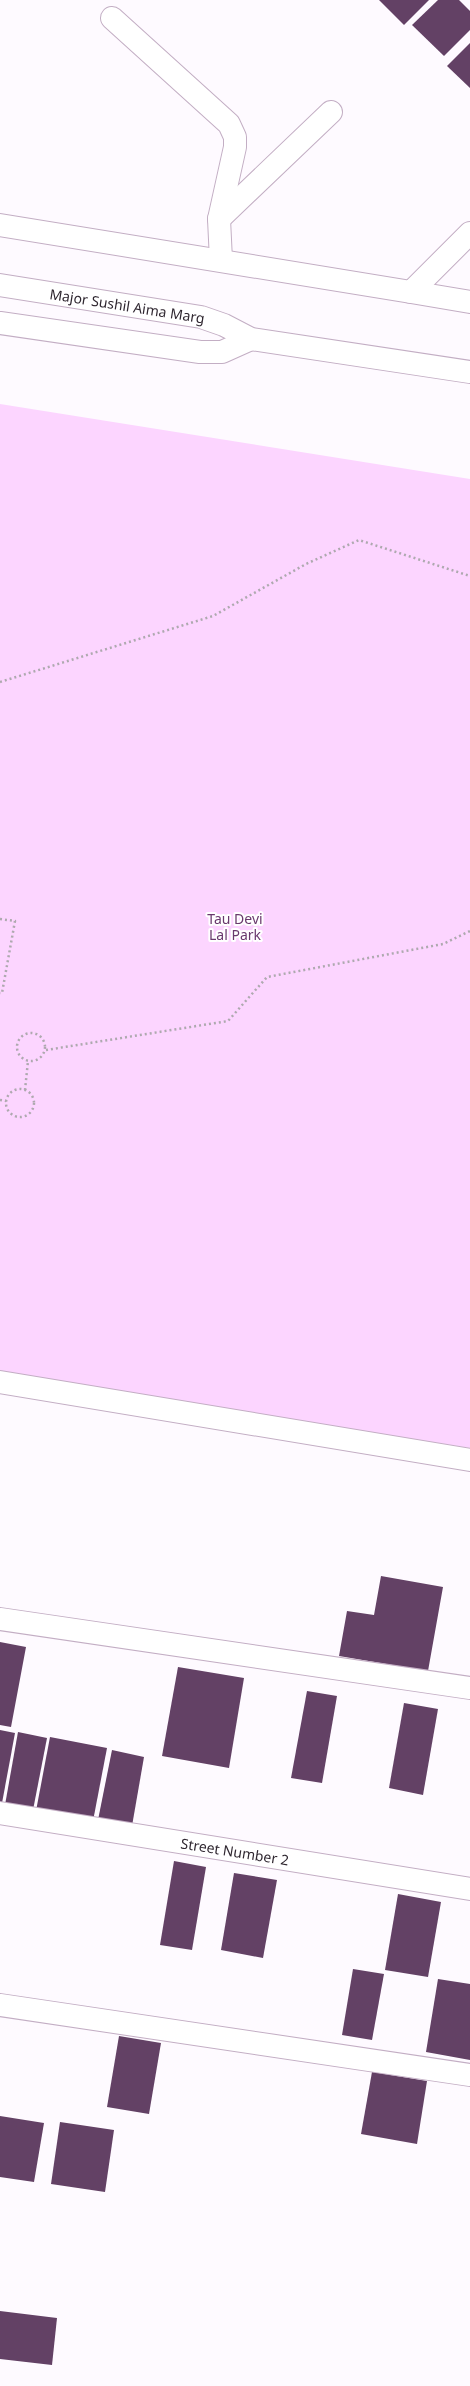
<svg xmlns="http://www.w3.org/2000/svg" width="470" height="2386" viewBox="0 0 470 2386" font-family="'Noto Sans',sans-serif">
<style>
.green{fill:#fcd5ff}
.building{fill:#634165}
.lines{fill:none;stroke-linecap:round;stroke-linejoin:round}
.street-casing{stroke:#c3aec4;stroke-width:24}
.secondary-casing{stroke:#c3aec4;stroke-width:24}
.path{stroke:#aea9af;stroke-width:2.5;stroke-dasharray:2 3;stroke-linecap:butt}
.street{stroke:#fff;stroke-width:22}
.secondary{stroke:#fff;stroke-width:22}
.labels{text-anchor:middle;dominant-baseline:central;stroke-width:4;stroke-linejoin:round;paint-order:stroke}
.street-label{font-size:14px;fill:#2f2730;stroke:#fff}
.park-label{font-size:14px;fill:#69386d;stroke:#fff}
</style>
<rect width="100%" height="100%" fill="#fefaff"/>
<!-- green -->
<polygon class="green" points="0,404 470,479 470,1448 0,1373"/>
<!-- building -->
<g class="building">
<polygon points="379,0 429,0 404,25"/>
<polygon points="438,0 459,0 470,11 470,30 444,56 412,25"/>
<polygon points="470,43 470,88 447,66"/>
<polygon points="381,1576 443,1587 428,1671 339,1656 347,1611 374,1615"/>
<polygon points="0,1642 26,1647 11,1727 0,1725"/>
<polygon points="178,1667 244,1678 229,1768 162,1756"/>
<polygon points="307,1691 337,1696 322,1783 291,1778"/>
<polygon points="404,1703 438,1709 423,1795 389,1788"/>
<polygon points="0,1730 15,1733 2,1803 0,1803"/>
<polygon points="18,1732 47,1738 33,1810 5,1805"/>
<polygon points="50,1737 107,1748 93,1821 36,1811"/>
<polygon points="112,1750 144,1757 132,1826 98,1820"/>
<polygon points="174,1861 206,1867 192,1950 160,1945"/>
<polygon points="234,1873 277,1880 263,1958 221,1950"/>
<polygon points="398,1894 441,1902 428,1977 385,1970"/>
<polygon points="353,1969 384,1974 372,2040 342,2035"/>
<polygon points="438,1979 470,1984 470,2060 426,2052"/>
<polygon points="119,2036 161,2043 149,2114 107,2107"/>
<polygon points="372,2072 427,2081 417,2144 361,2134"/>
<polygon points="0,2116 44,2123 34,2182 0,2177"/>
<polygon points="60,2122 114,2130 105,2192 51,2184"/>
<polygon points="0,2311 57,2318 52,2365 0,2359"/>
</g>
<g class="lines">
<defs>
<g id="street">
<polyline points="112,18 229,124 235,137 235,147 219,219 221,260"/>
<polyline points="219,219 331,112"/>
<polyline points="0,225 411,292 470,233"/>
<polyline points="411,292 470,302"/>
<polyline points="0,1382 470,1460"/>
<polyline points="0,1619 470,1688"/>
<path id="s1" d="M0,1813l470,76"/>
<polyline points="0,2005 470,2075"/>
</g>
<g id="secondary">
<path id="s2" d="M0,285l201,32 23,8 27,14 219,33"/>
<polyline points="0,323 200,352 222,352 251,339"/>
</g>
</defs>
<!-- street casing -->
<use href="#street" class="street-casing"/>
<!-- secondary casing -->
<use href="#secondary" class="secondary-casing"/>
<!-- path -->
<g class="path">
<polyline points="0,682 213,616 306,564 359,540 470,576"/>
<polyline points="0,919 15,921 2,993 0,993"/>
<circle cx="31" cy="1047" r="14"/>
<polyline points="46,1050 228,1021 267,977 443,944 470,931"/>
<circle cx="20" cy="1103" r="14"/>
<polyline points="25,1090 28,1061"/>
<polyline points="0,1100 6,1101"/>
</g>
<!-- street -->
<use href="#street" class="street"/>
<!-- secondary -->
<use href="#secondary" class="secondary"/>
</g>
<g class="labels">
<!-- street labels -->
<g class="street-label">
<text stroke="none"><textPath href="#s2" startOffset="129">Major Sushil Aima Marg</textPath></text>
<text stroke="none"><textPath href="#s1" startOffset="238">Street Number 2</textPath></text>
</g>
<!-- park labels -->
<g class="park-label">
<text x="235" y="918">Tau Devi<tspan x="235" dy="16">Lal Park</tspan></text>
</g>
</g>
</svg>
